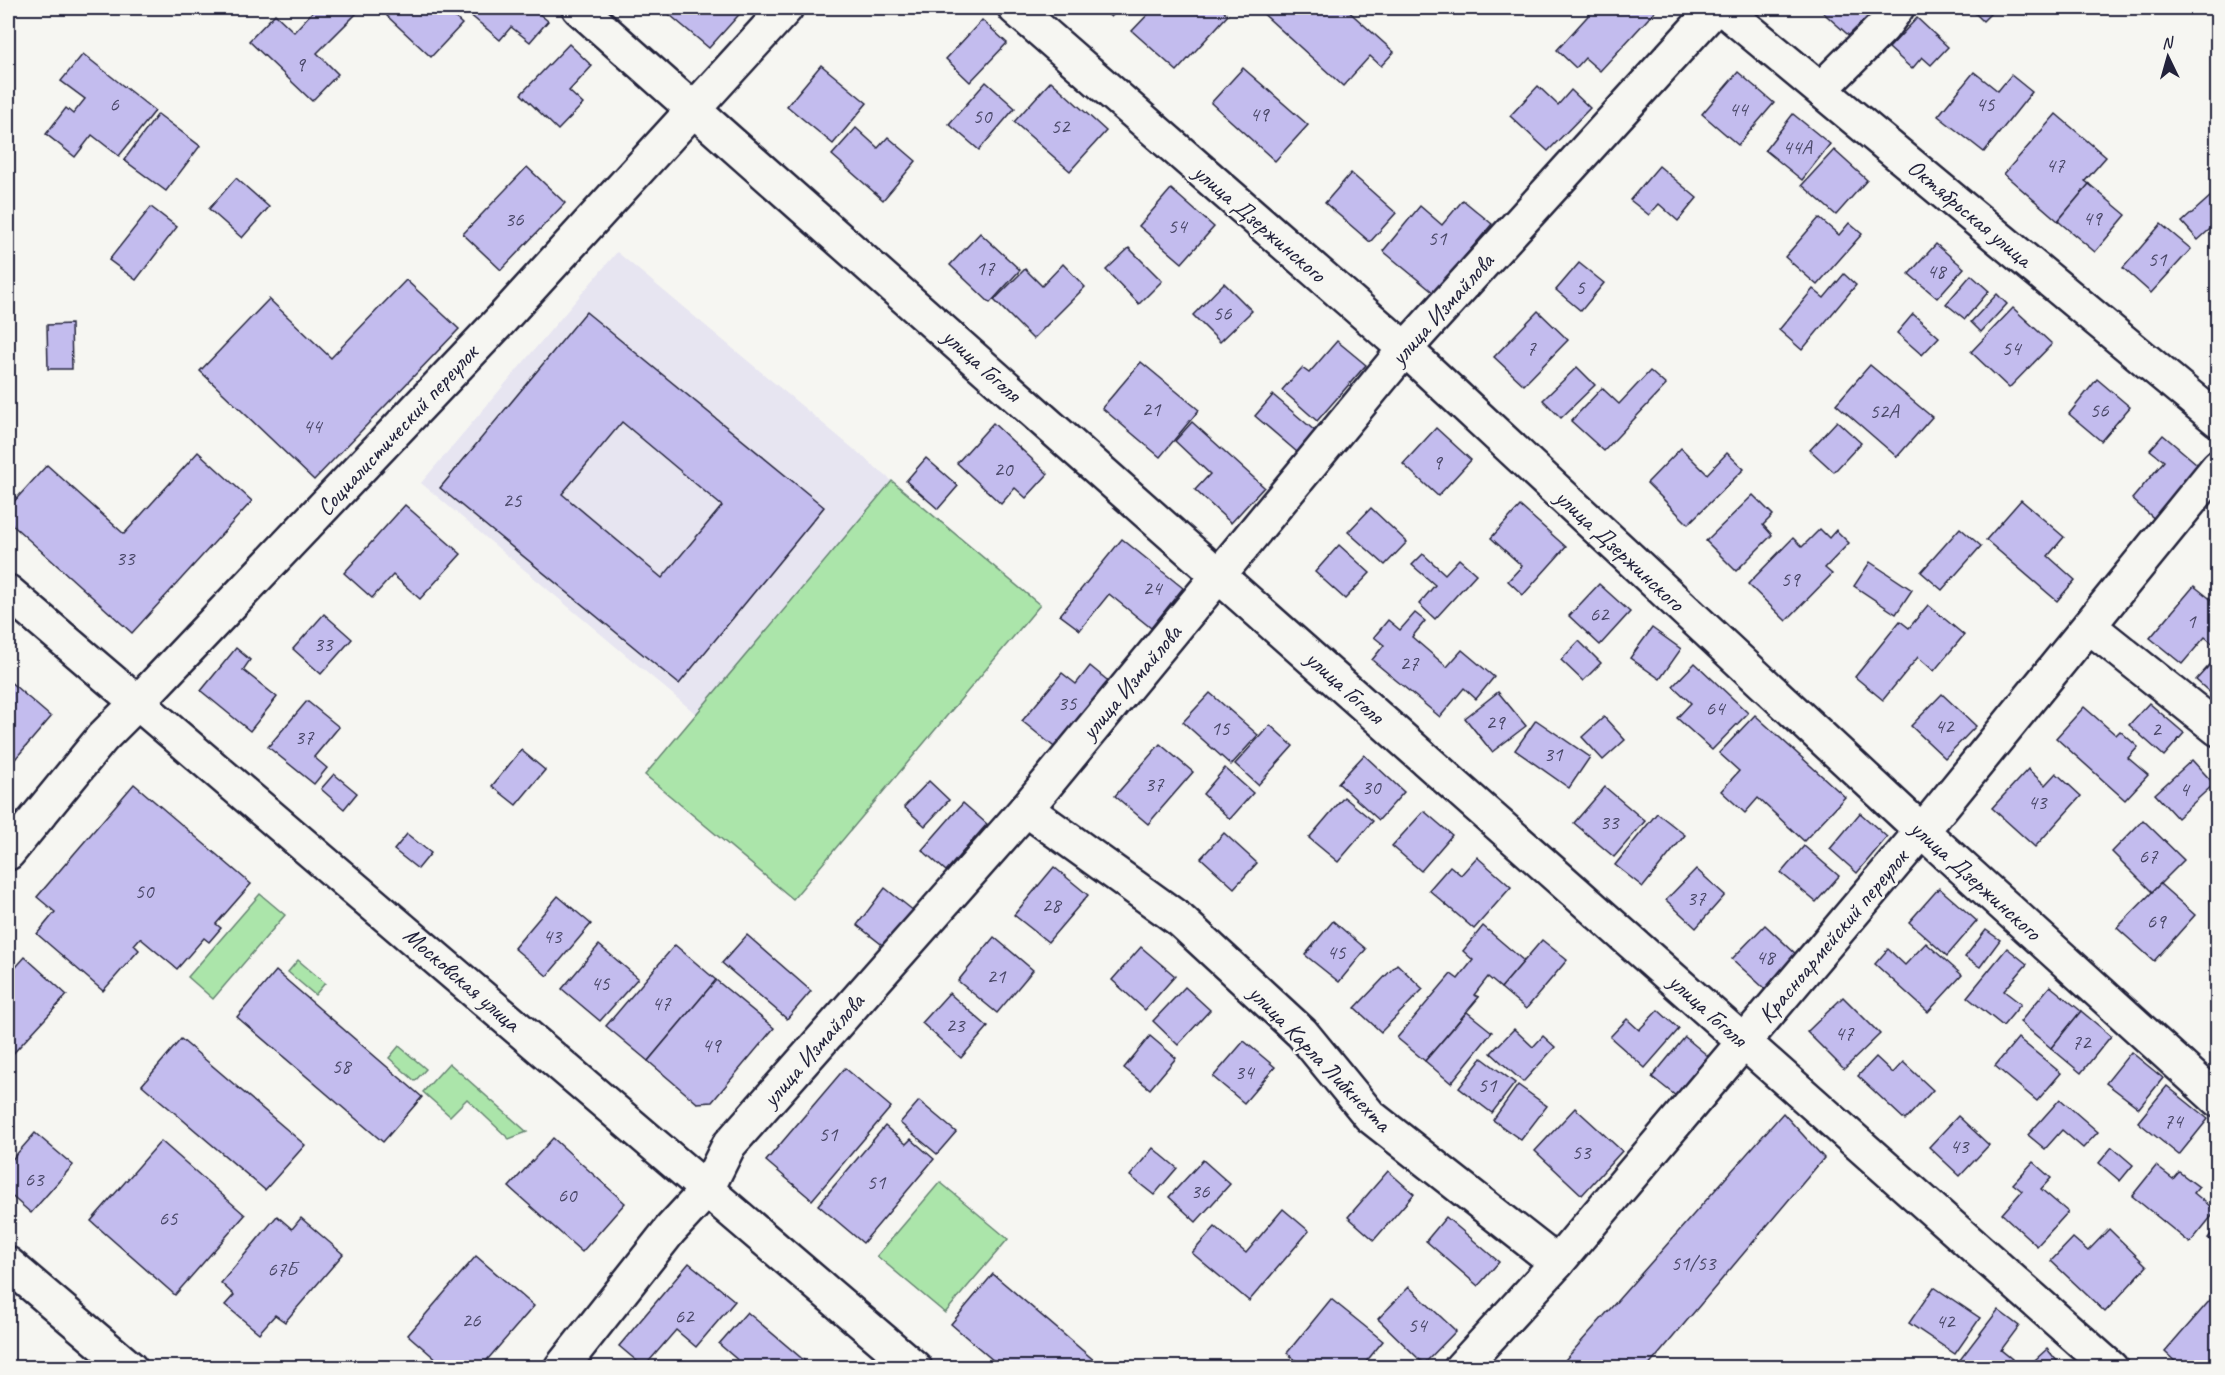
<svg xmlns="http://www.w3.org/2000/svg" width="2225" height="1375" viewBox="0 0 2225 1375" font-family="Caveat,sans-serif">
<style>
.built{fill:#e7e5f1}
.green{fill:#abe5aa;stroke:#668472;stroke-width:1.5}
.building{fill:#c3bcee;stroke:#22223b;stroke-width:1.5;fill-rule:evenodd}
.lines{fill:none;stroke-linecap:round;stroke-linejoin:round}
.street-casing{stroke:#22223b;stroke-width:38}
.secondary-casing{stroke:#22223b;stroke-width:38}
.street{stroke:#f6f6f2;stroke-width:33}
.secondary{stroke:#f6f6f2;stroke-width:33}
.labels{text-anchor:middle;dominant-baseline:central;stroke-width:5;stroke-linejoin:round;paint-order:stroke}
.number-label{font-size:21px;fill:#4a4868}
.street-label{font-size:24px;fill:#22223b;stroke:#f6f6f2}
</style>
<rect width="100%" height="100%" fill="#f6f6f2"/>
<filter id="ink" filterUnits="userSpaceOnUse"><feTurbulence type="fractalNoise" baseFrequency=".0167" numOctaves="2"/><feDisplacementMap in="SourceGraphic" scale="12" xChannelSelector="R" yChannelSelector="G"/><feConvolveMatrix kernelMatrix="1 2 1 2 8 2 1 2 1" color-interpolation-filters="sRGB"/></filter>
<g filter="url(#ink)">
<!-- built -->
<polygon class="built" points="617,252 892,481 696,714 421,483"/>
<!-- green -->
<g class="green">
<polygon points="892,481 1040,605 793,899 645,775"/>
<polygon points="260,894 285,915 213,999 188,977"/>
<polygon points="298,960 325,983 315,995 288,972"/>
<polygon points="399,1046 426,1069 415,1081 389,1058"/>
<polygon points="449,1063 527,1132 509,1139 467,1099 450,1116 423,1092"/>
<polygon points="940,1182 1008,1239 945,1313 877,1256"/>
</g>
<!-- building -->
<g class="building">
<polygon points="316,8 353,8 358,12 317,53 338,74 312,101 249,41 275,14 294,32"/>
<polygon points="395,8 445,8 462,24 431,57 387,16"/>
<polygon points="462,8 532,8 548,21 530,42 511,27 500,40"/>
<polygon points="666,8 745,8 709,48 664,10"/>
<polygon points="915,8 933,8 923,16"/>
<polygon points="1100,8 1120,8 1111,17"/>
<polygon points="1154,8 1220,8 1228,15 1177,71 1132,31"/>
<polygon points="1259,8 1345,8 1394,52 1381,66 1370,56 1343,86 1258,9"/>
<polygon points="1595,8 1658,8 1600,71 1585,58 1576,68 1557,50"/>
<polygon points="1818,8 1886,8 1855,41"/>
<polygon points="1970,8 1996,8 1983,21"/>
<polygon points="1917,18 1948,47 1931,65 1922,57 1912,69 1889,48"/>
<polygon points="982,20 1007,43 970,82 946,59"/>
<polygon points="569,44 592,66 569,91 583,104 558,130 521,94"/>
<polygon points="83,54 155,111 119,156 92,135 75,157 46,134 66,108 73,114 85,99 61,81"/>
<polygon points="821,65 867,103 833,144 787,106"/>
<polygon points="1243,68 1308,125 1275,161 1211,103"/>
<polygon points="1738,72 1774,103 1738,145 1702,114"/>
<polygon points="1974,72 1998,91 2011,75 2032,92 1984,152 1938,116"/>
<polygon points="1051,81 1106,131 1070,171 1014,122"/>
<polygon points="986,82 1015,108 979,150 949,124"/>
<polygon points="1538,86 1558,105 1571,90 1590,108 1548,151 1510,116"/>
<polygon points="158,114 200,146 166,191 124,160"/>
<polygon points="1793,114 1830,144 1802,180 1765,150"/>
<polygon points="2056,114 2106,157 2085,181 2089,184 2058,221 2004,174"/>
<polygon points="856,128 878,148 888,137 916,161 883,200 832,155"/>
<polygon points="1834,150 1867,180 1836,215 1802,185"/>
<polygon points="1659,166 1697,198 1678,221 1659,204 1649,215 1630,200"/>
<polygon points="527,167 565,203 501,270 463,234"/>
<polygon points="1351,173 1396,213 1370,242 1325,203"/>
<polygon points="236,178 269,207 242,238 209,209"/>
<polygon points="2089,184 2126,215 2095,252 2058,221"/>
<polygon points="1171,189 1214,227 1182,263 1139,226"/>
<polygon points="2211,196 2218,203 2218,222 2198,240 2182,222"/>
<polygon points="1463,200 1492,224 1434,293 1383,251 1420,206 1442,225"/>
<polygon points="151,207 177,227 136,280 109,260"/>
<polygon points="1819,218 1839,235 1849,223 1862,234 1817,285 1785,257"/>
<polygon points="2161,224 2191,249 2151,293 2123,268"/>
<polygon points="980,233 1020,270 990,303 950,265"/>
<polygon points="1936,244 1964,268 1937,298 1909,274"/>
<polygon points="1129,248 1162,281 1139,304 1106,270"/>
<polygon points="1579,263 1604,283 1581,311 1556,290"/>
<polygon points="1063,264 1085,287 1033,339 994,300 1025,269 1042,286"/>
<polygon points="1844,274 1856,285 1802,350 1779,330 1813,289 1824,298"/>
<polygon points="1971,275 1989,291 1965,319 1946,304"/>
<polygon points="406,280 459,329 314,480 200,371 269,299 331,358"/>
<polygon points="1224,283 1252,311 1220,342 1193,315"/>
<polygon points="1997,294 2007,304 1981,332 1971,322"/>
<polygon points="2013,308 2052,344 2009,388 1971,352"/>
<polygon points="1538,311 1568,340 1524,385 1494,357"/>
<path d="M586,312l238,195 -145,177 -239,-196zM622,422l100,84 -60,72 -100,-84z"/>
<polygon points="1913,314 1939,337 1922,355 1897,333"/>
<polygon points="71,324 72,369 48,369 47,325"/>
<polygon points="2218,324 2218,339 2210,334"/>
<polygon points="1337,341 1366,365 1317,421 1282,390 1302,368 1309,373"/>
<polygon points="1141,362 1199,410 1160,457 1102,408"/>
<polygon points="1870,365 1932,417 1897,457 1836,404"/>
<polygon points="1577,367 1595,385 1561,418 1543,400"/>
<polygon points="1650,371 1666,385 1604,451 1571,421 1602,388 1619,404"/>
<polygon points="2097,379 2130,407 2101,441 2069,414"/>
<polygon points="1273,395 1315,431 1297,452 1255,416"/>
<polygon points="1837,421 1861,443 1834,472 1810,450"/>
<polygon points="1192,422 1264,487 1231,523 1195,490 1210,474 1175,441"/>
<polygon points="993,423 1048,474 1026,498 1015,488 1001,504 957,463"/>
<polygon points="1436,428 1471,460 1438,496 1403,464"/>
<polygon points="2163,435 2203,469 2158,522 2132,499 2164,461 2150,450"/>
<polygon points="1681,448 1707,474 1727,453 1744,469 1688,524 1647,483"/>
<polygon points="198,452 252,501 132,633 8,521 8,508 47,465 124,534"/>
<polygon points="926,458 958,486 938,509 906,481"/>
<polygon points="8,490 17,498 8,508"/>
<polygon points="1753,495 1773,515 1763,525 1772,535 1736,571 1706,541"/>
<polygon points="2021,500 2064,537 2048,556 2075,580 2057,601 1986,540"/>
<polygon points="405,505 461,554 420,599 393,575 372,598 344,573"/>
<polygon points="1520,506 1566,547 1523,595 1508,581 1522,566 1491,538"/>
<polygon points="1371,508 1407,542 1385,565 1348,532"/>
<polygon points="1960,528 1981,546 1942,590 1921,572"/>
<polygon points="1820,529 1829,538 1836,530 1849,543 1825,568 1832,574 1786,621 1748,584 1793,538 1802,547"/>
<polygon points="1122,539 1183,588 1151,628 1109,594 1080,630 1060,615"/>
<polygon points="1339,545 1370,573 1345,599 1315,572"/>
<polygon points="1423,554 1445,574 1459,559 1476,574 1435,619 1419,604 1435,585 1412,565"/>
<polygon points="1870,562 1912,590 1896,614 1854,586"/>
<polygon points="1599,584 1630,612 1600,645 1569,616"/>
<polygon points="2194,586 2218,605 2218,648 2205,637 2182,664 2150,638"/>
<polygon points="1928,605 1964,635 1934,671 1918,657 1883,700 1855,677 1900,621 1909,628"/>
<polygon points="1415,613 1425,621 1412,637 1447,667 1462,650 1494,677 1476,699 1464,688 1440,717 1372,660 1384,645 1374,637 1388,620 1400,630"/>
<polygon points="324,614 352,639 321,674 293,649"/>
<polygon points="1652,628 1681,649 1660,679 1630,658"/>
<polygon points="1579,641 1601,663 1583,681 1561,660"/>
<polygon points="236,648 250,660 243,670 277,697 250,731 201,691"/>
<polygon points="2218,656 2218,695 2215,697 2196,680"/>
<polygon points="1695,663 1748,713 1712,750 1677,718 1691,703 1673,686"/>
<polygon points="1090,666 1112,684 1058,750 1022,721 1062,673 1076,684"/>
<polygon points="8,680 51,717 10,765 8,762"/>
<polygon points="1498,692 1526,726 1492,752 1465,718"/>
<polygon points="1210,693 1258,735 1231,765 1183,722"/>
<polygon points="1942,694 1976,726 1945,758 1911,726"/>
<polygon points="307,701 339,727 314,757 327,768 314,784 268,747"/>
<polygon points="2149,703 2184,733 2164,756 2129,725"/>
<polygon points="2084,707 2116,735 2120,731 2138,747 2128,758 2148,775 2125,800 2056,738"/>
<polygon points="1755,715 1845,797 1804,841 1758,798 1745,813 1721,791 1739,771 1719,753"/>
<polygon points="1604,717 1625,740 1603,760 1582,737"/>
<polygon points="1536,720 1590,757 1569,788 1515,750"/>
<polygon points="1270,725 1293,746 1258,785 1235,764"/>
<polygon points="1160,744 1193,772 1148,824 1115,796"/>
<polygon points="521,750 545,770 516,805 492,786"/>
<polygon points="1364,755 1404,792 1379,820 1338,783"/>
<polygon points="2192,760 2214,784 2177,818 2155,794"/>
<polygon points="1225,768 1253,793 1230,819 1203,794"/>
<polygon points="2028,769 2045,785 2056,773 2081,796 2035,847 1992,808"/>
<polygon points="334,774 357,793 344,809 321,789"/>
<polygon points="929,781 949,800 925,826 904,807"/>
<polygon points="134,784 251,884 216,924 221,928 209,942 204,938 177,969 140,938 134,945 139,950 103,991 37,934 55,912 37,897"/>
<polygon points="1605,787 1645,821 1614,857 1574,823"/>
<polygon points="1344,797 1373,821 1338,862 1309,838"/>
<polygon points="963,803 987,824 946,871 922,850"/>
<polygon points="1424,811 1452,835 1421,871 1392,846"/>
<polygon points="1657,813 1685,835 1643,887 1615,865"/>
<polygon points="1860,813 1887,837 1857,873 1830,849"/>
<polygon points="2143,820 2184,860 2152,892 2112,852"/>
<polygon points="1224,833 1257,863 1234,888 1201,858"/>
<polygon points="407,834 431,853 418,869 394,850"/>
<polygon points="1804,846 1839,876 1816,902 1781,873"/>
<polygon points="1477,857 1511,887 1474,929 1429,890 1450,866 1461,875"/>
<polygon points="1054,867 1088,895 1048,942 1014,915"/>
<polygon points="1696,869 1725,895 1696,928 1666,900"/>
<polygon points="2160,884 2195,915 2154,961 2117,928"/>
<polygon points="885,888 919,915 890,951 857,925"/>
<polygon points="1939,888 1977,921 1947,956 1909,922"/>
<polygon points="558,896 591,924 547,976 514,948"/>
<polygon points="1333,921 1366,949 1339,982 1305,955"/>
<polygon points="1765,925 1797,955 1765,989 1732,959"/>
<polygon points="1483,926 1524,961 1501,988 1488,977 1474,995 1479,997 1425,1061 1397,1038 1451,974 1458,979 1473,960 1463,951"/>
<polygon points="1986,930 2000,940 1980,967 1965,957"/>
<polygon points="747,935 811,991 787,1019 722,963"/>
<polygon points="994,937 1033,970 997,1013 958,981"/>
<polygon points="1542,940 1567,960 1526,1009 1501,988"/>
<polygon points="1926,943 1962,975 1928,1012 1875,964 1888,949 1905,965"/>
<polygon points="599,945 638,978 600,1021 562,989"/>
<polygon points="675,945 716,980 648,1061 606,1026"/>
<polygon points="1141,947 1175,976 1145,1010 1112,980"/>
<polygon points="2007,948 2027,964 2004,991 2021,1004 2003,1026 1967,997"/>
<polygon points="25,957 67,995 8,1059 8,976"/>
<polygon points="1397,964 1423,989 1381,1032 1355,1008"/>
<polygon points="276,971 422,1097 383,1142 237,1017"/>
<polygon points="716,980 774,1028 712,1102 697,1103 648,1061"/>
<polygon points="2050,986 2081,1011 2051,1048 2020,1022"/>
<polygon points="1185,987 1210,1010 1178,1045 1153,1021"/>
<polygon points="949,993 988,1027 961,1058 922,1023"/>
<polygon points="1843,997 1880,1034 1844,1069 1807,1032"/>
<polygon points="1658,1010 1679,1029 1645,1068 1610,1037 1627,1019 1639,1030"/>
<polygon points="2081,1011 2111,1036 2081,1073 2051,1048"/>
<polygon points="1467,1012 1492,1032 1451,1083 1425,1061"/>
<polygon points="1514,1029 1533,1047 1543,1036 1555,1047 1523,1082 1491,1053"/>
<polygon points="1150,1036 1176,1058 1150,1089 1124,1068"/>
<polygon points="1685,1037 1708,1056 1676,1096 1652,1077"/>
<polygon points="2018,1038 2061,1073 2037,1101 1995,1066"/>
<polygon points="181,1039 305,1145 265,1190 142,1085"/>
<polygon points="1244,1041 1275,1067 1244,1103 1213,1077"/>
<polygon points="2131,1052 2163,1078 2139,1108 2106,1083"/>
<polygon points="1876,1057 1893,1073 1903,1062 1933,1090 1905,1120 1858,1076"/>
<polygon points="1482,1058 1515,1083 1492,1113 1459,1088"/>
<polygon points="845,1068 891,1107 812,1200 766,1161"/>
<polygon points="1518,1085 1547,1106 1521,1140 1493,1120"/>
<polygon points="2167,1086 2208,1119 2179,1155 2138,1122"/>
<polygon points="2060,1099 2098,1132 2083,1148 2062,1130 2045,1149 2028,1135"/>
<polygon points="919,1101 956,1132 937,1154 900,1123"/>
<polygon points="1575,1108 1622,1151 1582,1195 1535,1151"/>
<polygon points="1783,1113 1824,1158 1647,1368 1558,1368"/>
<polygon points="1958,1116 1989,1145 1960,1176 1929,1147"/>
<polygon points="885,1126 906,1144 911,1139 934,1159 863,1243 818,1205"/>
<polygon points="35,1133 73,1165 31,1213 8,1193 8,1164"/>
<polygon points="553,1138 625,1203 582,1252 509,1187"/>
<polygon points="161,1141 245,1215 175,1295 91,1221"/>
<polygon points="2112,1147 2133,1165 2120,1181 2099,1163"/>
<polygon points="1153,1148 1177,1168 1154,1195 1130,1176"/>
<polygon points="1203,1160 1230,1184 1196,1222 1169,1197"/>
<polygon points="2033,1162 2051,1178 2041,1189 2068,1212 2037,1246 2002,1214 2022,1191 2013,1184"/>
<polygon points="2156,1166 2173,1179 2179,1172 2199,1187 2194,1193 2216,1211 2190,1243 2132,1196"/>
<polygon points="1388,1171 1414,1194 1374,1240 1348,1217"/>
<polygon points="1283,1209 1309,1231 1249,1301 1192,1253 1215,1227 1246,1253"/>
<polygon points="277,1216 292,1229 301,1218 343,1254 285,1322 275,1315 259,1333 225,1305 234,1295 221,1283"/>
<polygon points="1446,1217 1499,1262 1478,1286 1426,1241"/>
<polygon points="2218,1226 2218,1245 2208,1238"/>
<polygon points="2109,1229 2147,1266 2105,1312 2051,1261 2073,1238 2088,1251"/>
<polygon points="476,1256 534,1306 480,1368 446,1368 408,1335"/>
<polygon points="689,1263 735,1301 696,1347 676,1330 644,1367 619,1346"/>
<polygon points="993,1274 1103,1368 1002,1368 951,1324"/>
<polygon points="1409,1287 1456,1331 1424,1364 1378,1319"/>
<polygon points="1934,1287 1980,1318 1955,1354 1909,1323"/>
<polygon points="2218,1291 2218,1368 2182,1368 2165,1352"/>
<polygon points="1331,1299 1383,1341 1361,1368 1305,1368 1287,1353"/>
<polygon points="1998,1310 2019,1326 2001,1350 2012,1359 2006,1368 1960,1368 1956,1365"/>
<polygon points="747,1312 813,1368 747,1368 719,1344"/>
<polygon points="2047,1349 2063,1368 2026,1368"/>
</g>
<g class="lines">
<defs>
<g id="street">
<polyline points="579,8 2111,1368"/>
<polyline points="1722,8 2218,420"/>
<polyline points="1821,89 1883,27 1897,8"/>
<polyline points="2218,467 1922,831 2218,1100"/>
<polyline points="2089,626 2218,729"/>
<polyline points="137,703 501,320 786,8"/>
<polyline points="1026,809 1180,920 1302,1033 1370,1116 1557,1263"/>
<polyline points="706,1191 729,1145 1026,809 1405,349 1715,8"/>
<polyline points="8,1264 130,1368"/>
</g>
<g id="secondary">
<polyline points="1015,8 1405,349 1922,831 1557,1263 1461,1368"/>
<polyline points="8,592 915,1368"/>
<polyline points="8,853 102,738 137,703"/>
<polyline points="561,1368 670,1230 706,1191"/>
</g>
</defs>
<!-- street casing -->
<use href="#street" class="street-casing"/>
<!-- secondary casing -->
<use href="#secondary" class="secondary-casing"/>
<!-- street -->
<use href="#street" class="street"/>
<!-- secondary -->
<use href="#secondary" class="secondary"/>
</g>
</g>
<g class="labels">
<!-- number labels -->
<g class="number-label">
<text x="300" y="64">9</text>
<text x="114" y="104">6</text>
<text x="1985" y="104">45</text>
<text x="1738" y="109">44</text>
<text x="1259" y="114">49</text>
<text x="982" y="116">50</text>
<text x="1060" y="126">52</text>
<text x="1797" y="147">44А</text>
<text x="2055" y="165">47</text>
<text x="2092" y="218">49</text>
<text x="514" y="219">36</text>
<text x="1177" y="226">54</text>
<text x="1437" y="238">51</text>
<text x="2157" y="259">51</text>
<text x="985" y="268">17</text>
<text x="1936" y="271">48</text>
<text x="1580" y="287">5</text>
<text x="1222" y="313">56</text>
<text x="1531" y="348">7</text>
<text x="2011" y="348">54</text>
<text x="1151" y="409">21</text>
<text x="2099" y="410">56</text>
<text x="1884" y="411">52А</text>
<text x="312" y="426">44</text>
<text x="1437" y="462">9</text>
<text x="1003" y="469">20</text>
<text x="512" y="500">25</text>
<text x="125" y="558">33</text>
<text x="1790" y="579">59</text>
<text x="1152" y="588">24</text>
<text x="1599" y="614">62</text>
<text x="2191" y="621">1</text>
<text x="323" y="644">33</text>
<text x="1409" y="663">27</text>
<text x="1067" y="703">35</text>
<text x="1715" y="708">64</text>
<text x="1495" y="722">29</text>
<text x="1944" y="726">42</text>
<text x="1220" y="728">15</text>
<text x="2156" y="729">2</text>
<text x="304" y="737">37</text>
<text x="1553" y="754">31</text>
<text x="1154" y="784">37</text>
<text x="1371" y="787">30</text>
<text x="2184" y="789">4</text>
<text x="2037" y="802">43</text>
<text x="1609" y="822">33</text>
<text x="2148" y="856">67</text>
<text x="144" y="891">50</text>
<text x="1696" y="898">37</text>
<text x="1051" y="905">28</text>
<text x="2156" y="921">69</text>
<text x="552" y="936">43</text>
<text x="1336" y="952">45</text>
<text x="1765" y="957">48</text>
<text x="996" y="976">21</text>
<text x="600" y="983">45</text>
<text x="661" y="1003">47</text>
<text x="955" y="1025">23</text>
<text x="1844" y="1033">47</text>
<text x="2081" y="1042">72</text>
<text x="711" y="1045">49</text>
<text x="341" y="1066">58</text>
<text x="1244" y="1072">34</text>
<text x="1487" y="1085">51</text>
<text x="2173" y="1121">74</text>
<text x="828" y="1134">51</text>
<text x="1959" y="1146">43</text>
<text x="1581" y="1152">53</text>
<text x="34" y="1179">63</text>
<text x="876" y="1182">51</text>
<text x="1200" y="1191">36</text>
<text x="567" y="1195">60</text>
<text x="168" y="1218">65</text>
<text x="1693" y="1263">51/53</text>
<text x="282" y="1269">67Б</text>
<text x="684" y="1316">62</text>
<text x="471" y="1320">26</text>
<text x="1945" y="1321">42</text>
<text x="1417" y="1325">54</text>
</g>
<!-- street labels -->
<g class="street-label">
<text transform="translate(1970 213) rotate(40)">Октябрьская улица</text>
<text transform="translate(1260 223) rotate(41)">улица Дзержинского</text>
<text transform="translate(1442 309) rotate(-48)">улица Измайлова</text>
<text transform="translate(982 365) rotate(42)">улица Гоголя</text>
<text transform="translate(397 430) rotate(-47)">Социалистический переулок</text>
<text transform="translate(1620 550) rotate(43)">улица Дзержинского</text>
<text transform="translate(1131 682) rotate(-50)">улица Измайлова</text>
<text transform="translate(1345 687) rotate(42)">улица Гоголя</text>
<text transform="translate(1976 880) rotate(42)">улица Дзержинского</text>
<text transform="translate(1833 936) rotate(-50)">Красноармейский переулок</text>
<text transform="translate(462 979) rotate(41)">Московская улица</text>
<text transform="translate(1708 1010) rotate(42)">улица Гоголя</text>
<text transform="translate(813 1050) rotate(-49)">улица Измайлова</text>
<text transform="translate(1320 1058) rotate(46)">улица Карла Либкнехта</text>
</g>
</g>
<!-- margin -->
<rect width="2225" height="1375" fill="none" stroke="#f6f6f2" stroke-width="30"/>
<rect x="15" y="15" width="2195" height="1345" fill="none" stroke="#22223b" stroke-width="2" filter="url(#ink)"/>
<!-- north arrow -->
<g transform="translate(2168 57) rotate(355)" stroke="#f6f6f2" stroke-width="4.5" paint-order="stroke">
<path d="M0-4.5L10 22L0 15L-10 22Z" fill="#22223b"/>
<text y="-9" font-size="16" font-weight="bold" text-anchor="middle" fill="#22223b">N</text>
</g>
</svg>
